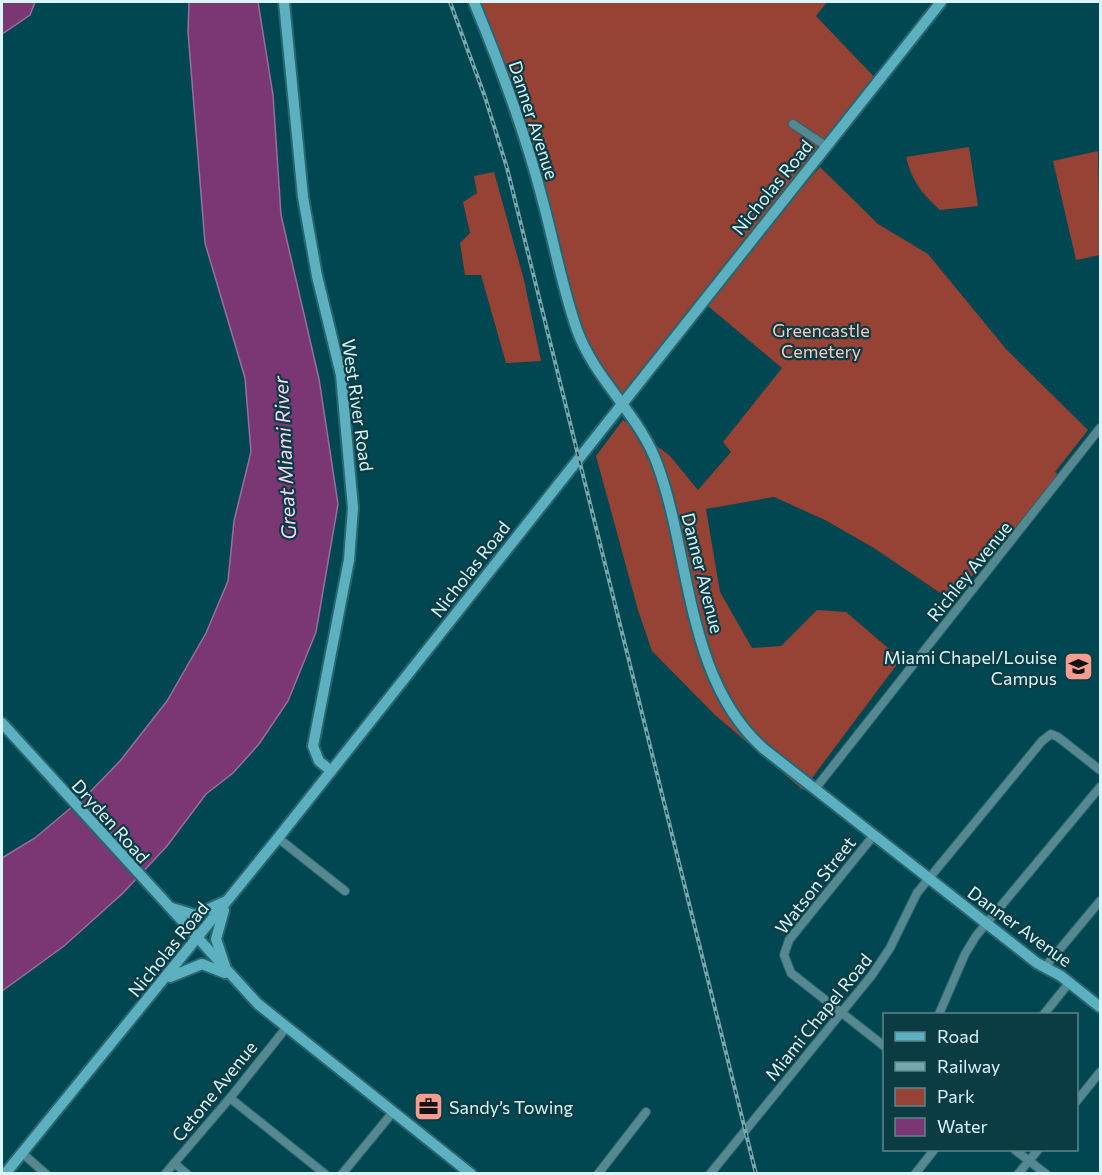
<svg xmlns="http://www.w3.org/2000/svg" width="1102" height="1175" viewBox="0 0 1102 1175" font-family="Commissioner,sans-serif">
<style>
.green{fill:#964235}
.water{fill:#7a3774;stroke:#96709c;stroke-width:1.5}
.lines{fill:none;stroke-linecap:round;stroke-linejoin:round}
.street-casing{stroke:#276670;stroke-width:10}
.secondary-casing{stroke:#276670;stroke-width:14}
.street{stroke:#568891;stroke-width:8}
.secondary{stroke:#5cb0bf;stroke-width:10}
.rail-casing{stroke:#78a8af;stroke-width:4}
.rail{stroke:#0b3b43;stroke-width:1.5;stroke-dasharray:4.5;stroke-linecap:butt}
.labels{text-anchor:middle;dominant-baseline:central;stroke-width:4.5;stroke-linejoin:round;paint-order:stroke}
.street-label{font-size:18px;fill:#d8f6fb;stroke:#0b3b43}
.park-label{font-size:18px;fill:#fdc9bf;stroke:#0b3b43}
.poi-label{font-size:18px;fill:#d8f6fb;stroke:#0b3b43;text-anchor:end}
.water-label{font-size:20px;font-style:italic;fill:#fbd5f6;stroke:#0b3b43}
</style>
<rect width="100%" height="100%" fill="#004751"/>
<!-- green -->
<g class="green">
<polygon points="474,2 827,2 816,16 878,81 763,232 820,167 878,224 928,254 1006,349 1088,430 1055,472 1061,477 1005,550 997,545 952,601 874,548 825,520 774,497 706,509 720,592 752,648 781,646 817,610 846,612 901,659 803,790 715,715 652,651 638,610 596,456 623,420 670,456 698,490 731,452 723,442 782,368 702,301 622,402 588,354 542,196"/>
<path d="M969,147l9,59 -38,4c-18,-16 -28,-29 -34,-53z"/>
<polygon points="1098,151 1100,255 1076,260 1053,161"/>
<polygon points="494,172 524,280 541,361 506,363 481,275 465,275 460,243 470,233 463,202 477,193 474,176"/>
</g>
<!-- water -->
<g class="water">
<polygon points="2,2 35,2 30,15 2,34"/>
<polygon points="189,2 258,2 273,95 281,215 319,379 338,504 316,632 288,701 259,744 233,773 206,794 167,846 123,893 64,946 2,991 2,858 35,838 92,790 120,761 167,701 206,633 228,581 234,521 251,452 245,378 205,243 188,32"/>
</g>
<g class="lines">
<defs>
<g id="street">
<polyline points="793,124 826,146"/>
<polyline points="815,789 1100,428"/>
<polyline points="874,835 789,940 784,955 791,973 884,1046"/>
<polyline points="278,838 345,891"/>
<polyline points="1045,967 1100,901"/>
<polyline points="939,1014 965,954 976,936 1100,787"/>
<polyline points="1044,1014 1069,983"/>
<polyline points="230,1098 325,1174"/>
<polyline points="1076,1102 1100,1072"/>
<polyline points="1015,1150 1046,1174"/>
<polyline points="22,1153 46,1174"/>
<polyline points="174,1163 187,1174"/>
<polyline points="165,1174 230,1098 286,1028"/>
<polyline points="342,1174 393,1112"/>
<polyline points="598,1174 646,1112"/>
<polyline points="710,1174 872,975 890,948 917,893 1042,741 1051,734 1058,737 1100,770"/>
<polyline points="915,1174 934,1150"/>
<polyline points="1018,1174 1038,1150"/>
</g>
<g id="secondary">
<polyline points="284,2 303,197 317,276 341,375 353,508 349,560 313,746 319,761 331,771"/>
<path d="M474,2c26,63 51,130 68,196 12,44 20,89 35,132 18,50 63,85 81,136 33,92 28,214 106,283l273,214 24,13 39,31"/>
<polyline points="2,723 258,1004 471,1174"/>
<polyline points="172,908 195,915 224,902"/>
<polyline points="224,910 216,939 225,966"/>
<polyline points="170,977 202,964 225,973"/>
<polyline points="5,1174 278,838 941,2"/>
</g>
</defs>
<!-- street casing -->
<use href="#street" class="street-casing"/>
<!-- secondary casing -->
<use href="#secondary" class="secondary-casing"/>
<!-- street -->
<use href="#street" class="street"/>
<!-- secondary -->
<use href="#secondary" class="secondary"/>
<defs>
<polyline id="rail" points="450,2 485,97 507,168 756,1174"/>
</defs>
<!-- rail casing -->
<use href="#rail" class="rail-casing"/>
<!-- rail -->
<use href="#rail" class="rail"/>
</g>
<!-- icons -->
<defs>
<symbol id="school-square" viewBox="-11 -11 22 22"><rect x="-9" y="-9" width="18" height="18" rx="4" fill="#f59d8e" stroke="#0b3b43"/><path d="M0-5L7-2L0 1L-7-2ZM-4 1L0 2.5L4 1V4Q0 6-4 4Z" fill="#111"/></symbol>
<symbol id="office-square" viewBox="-11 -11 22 22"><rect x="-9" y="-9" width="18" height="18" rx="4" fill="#f59d8e" stroke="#0b3b43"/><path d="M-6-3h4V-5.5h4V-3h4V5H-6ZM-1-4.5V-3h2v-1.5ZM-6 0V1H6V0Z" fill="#111"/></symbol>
</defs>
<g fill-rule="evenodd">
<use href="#school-square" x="1062" y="650" width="33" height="33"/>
<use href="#office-square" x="412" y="1090" width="33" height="33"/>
</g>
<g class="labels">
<!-- street labels -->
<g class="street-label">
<text transform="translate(534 120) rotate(72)">Danner Avenue</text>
<text transform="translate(772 187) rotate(-51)">Nicholas Road</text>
<text transform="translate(358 405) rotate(82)">West River Road</text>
<text transform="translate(470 569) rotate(-52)">Nicholas Road</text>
<text transform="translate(969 571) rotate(-51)">Richley Avenue</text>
<text transform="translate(703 573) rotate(76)">Danner Avenue</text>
<text transform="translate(111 821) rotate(48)">Dryden Road</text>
<text transform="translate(815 885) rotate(-52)">Watson Street</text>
<text transform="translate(1020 926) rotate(36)">Danner Avenue</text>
<text transform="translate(168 949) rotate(-51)">Nicholas Road</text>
<text transform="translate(818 1017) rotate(-51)">Miami Chapel Road</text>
<text transform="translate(214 1091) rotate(-51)">Cetone Avenue</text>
</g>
<!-- park labels -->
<g class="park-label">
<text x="821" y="330">Greencastle<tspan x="821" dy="21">Cemetery</tspan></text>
</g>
<!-- poi labels -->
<g class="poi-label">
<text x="1057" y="657">Miami Chapel/Louise<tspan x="1057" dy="21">Campus</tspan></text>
<text x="449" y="1107" text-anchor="start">Sandy’s Towing</text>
</g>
<!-- water labels -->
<g class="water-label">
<text transform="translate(284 458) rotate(-93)">Great Miami River</text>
</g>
</g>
<!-- border -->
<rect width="1102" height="1175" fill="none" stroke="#d8f6fb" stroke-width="6"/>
<!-- legend -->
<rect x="883" y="1013" width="195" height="138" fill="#0b3b43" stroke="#5d868d" stroke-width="1.5"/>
<rect x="895" y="1032" width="30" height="9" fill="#5cb0bf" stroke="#5d868d" stroke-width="1.5"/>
<text x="937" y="1043" font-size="18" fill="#d8f6fb">Road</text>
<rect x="895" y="1062" width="30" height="9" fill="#78a8af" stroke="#5d868d" stroke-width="1.5"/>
<text x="937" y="1073" font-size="18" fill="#d8f6fb">Railway</text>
<rect x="895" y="1088" width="30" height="18" fill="#964235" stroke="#5d868d" stroke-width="1.5"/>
<text x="937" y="1103" font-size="18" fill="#d8f6fb">Park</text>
<rect x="895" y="1118" width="30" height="18" fill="#7a3774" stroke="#5d868d" stroke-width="1.5"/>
<text x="937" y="1133" font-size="18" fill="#d8f6fb">Water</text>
</svg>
